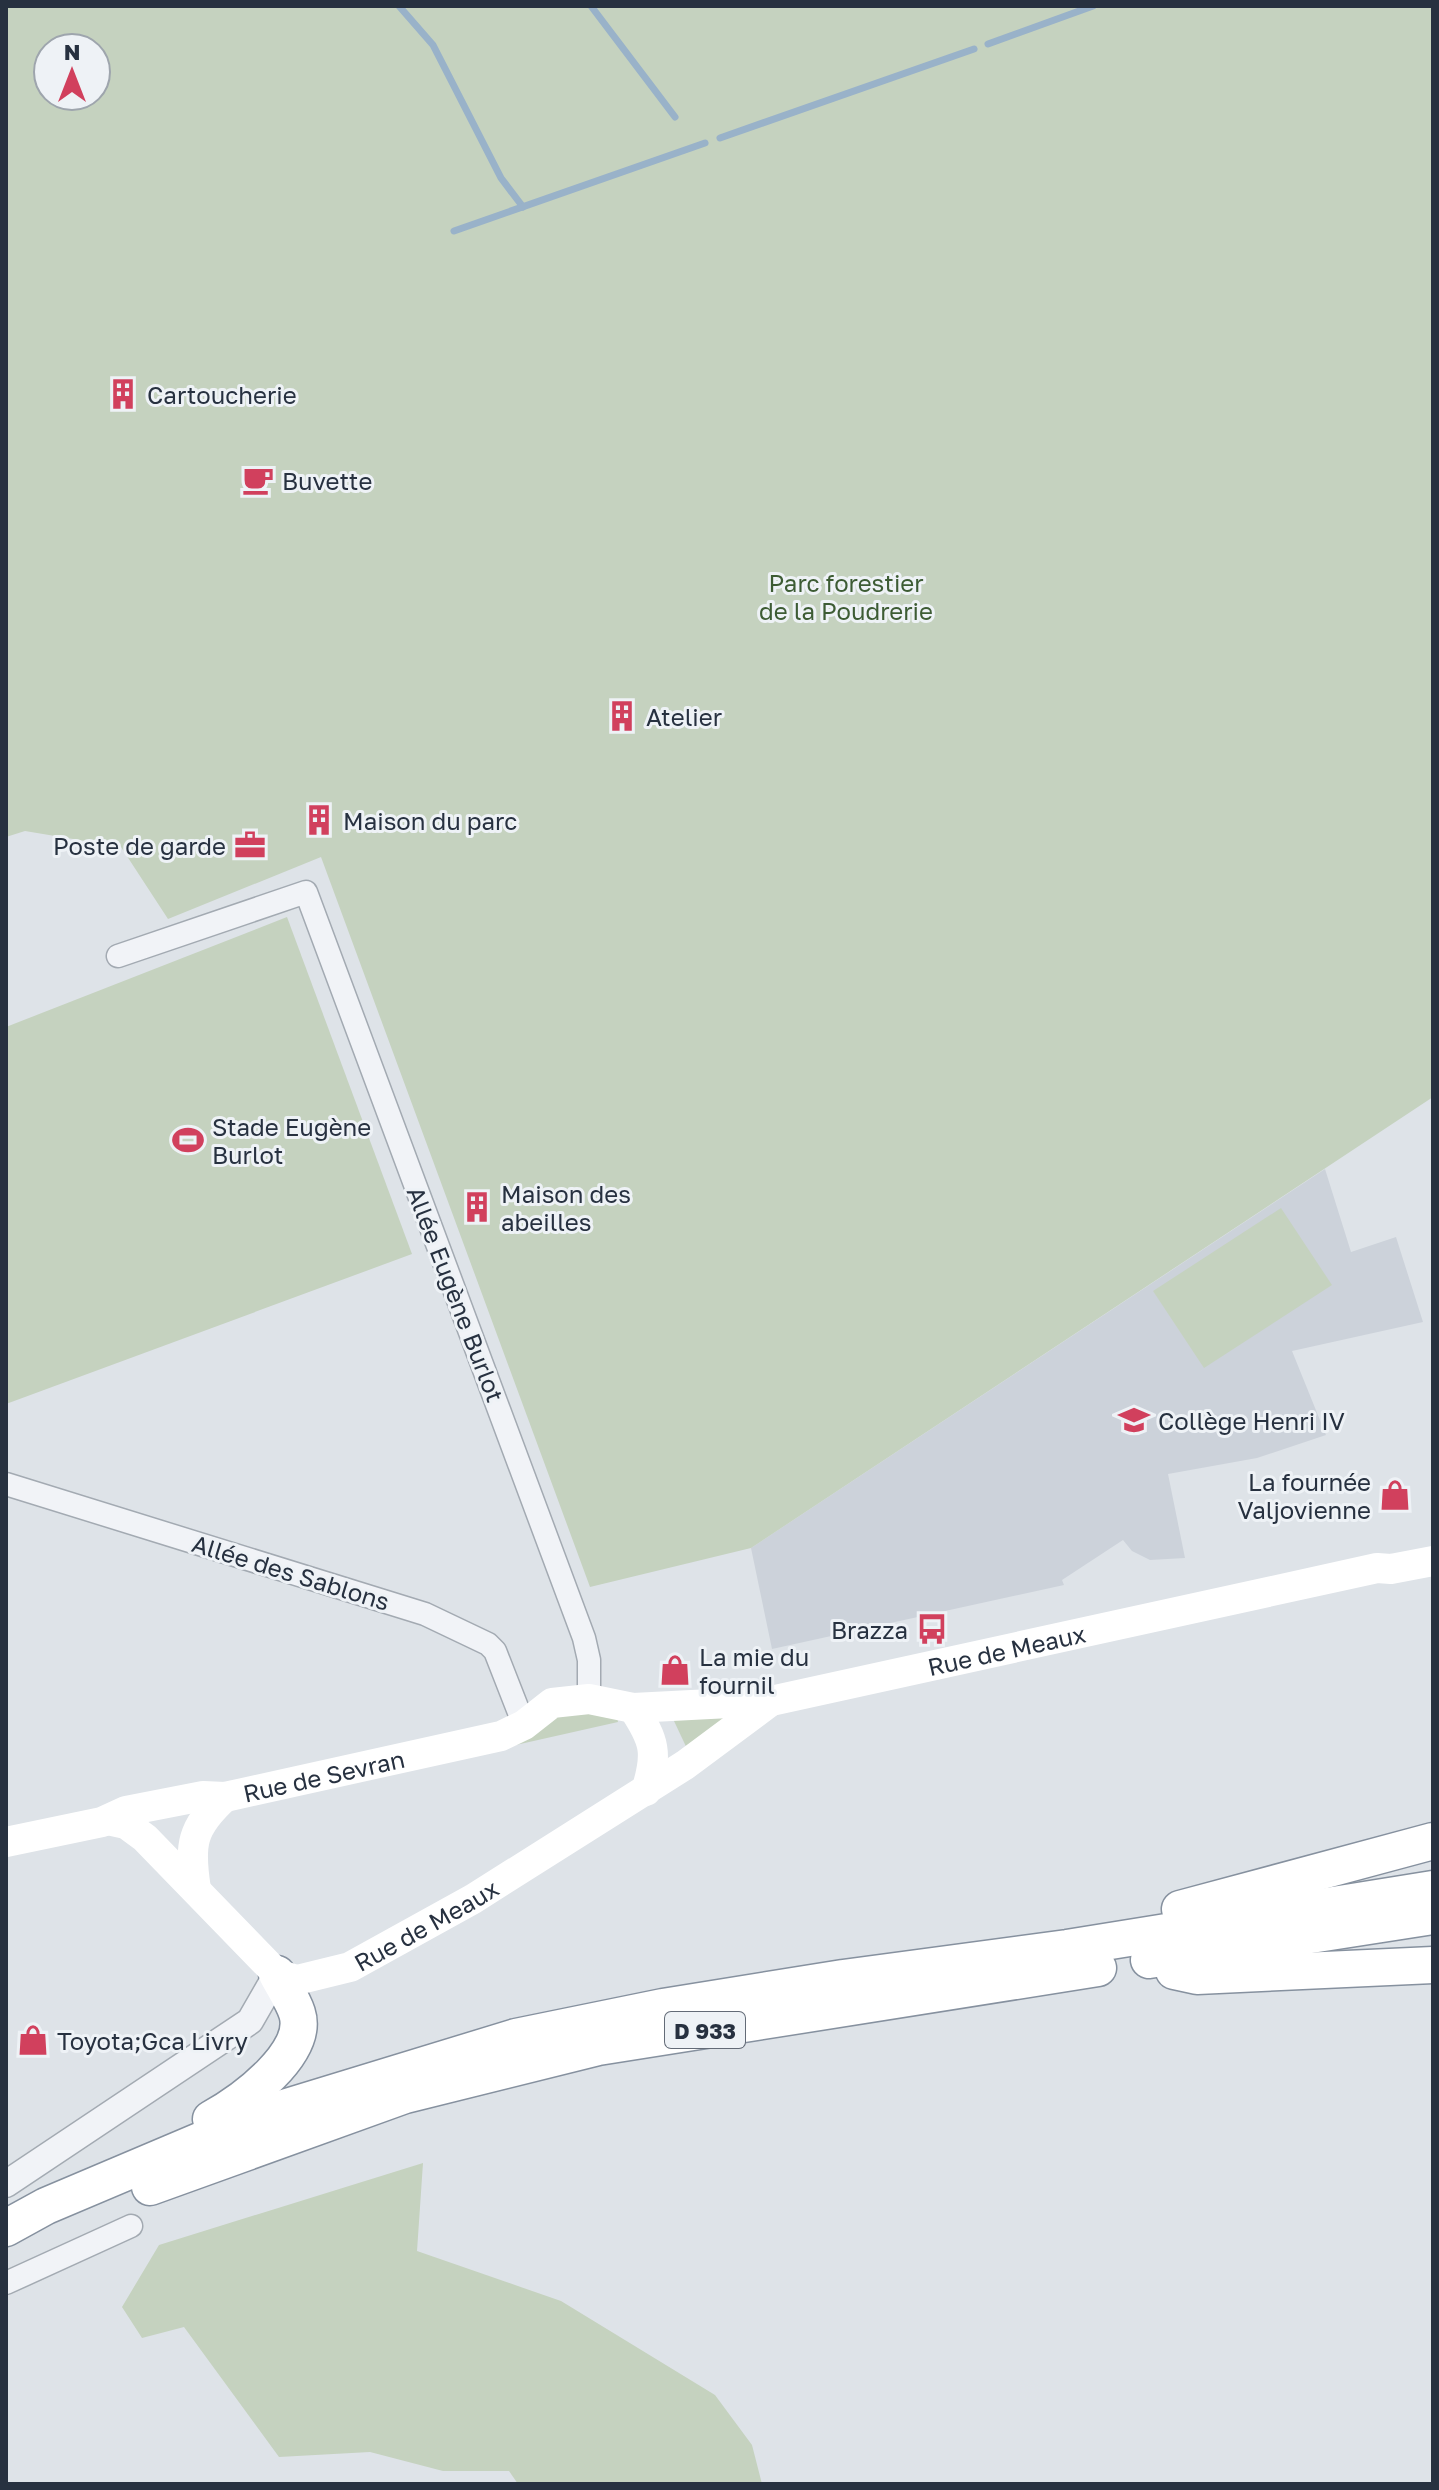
<svg xmlns="http://www.w3.org/2000/svg" width="1439" height="2490" viewBox="0 0 1439 2490" font-family="'Golos Text',sans-serif">
<style>
.built{fill:#ccd2da}
.green{fill:#c5d2bf;fill-rule:evenodd}
.lines{fill:none;stroke-linecap:round;stroke-linejoin:round}
.stream{stroke:#99b2c9;stroke-width:7}
.minor-casing{stroke:#a3aab2;stroke-width:25}
.tertiary-casing{stroke:#a3aab2;stroke-width:29}
.trunk-casing{stroke:#86919f;stroke-width:39}
.minor{stroke:#f1f3f7;stroke-width:22}
.tertiary{stroke:#f1f3f7;stroke-width:26}
.secondary{stroke:#fff;stroke-width:30}
.trunk{stroke:#fff;stroke-width:36}
.labels{text-anchor:middle;dominant-baseline:central;stroke-width:6;stroke-linejoin:round;paint-order:stroke}
.shield{fill:#eef2f6;stroke:#636b77;stroke-width:2}
.shield-label{font-size:22px;font-weight:bold;fill:#273140}
.poi-label{font-size:24px;fill:#273140;stroke:#eef2f6;text-anchor:start}
.park-label{font-size:24px;fill:#3d5c34;stroke:#eef2f6}
.street-label{font-size:24px;fill:#273140;stroke:#eef2f6}
</style>
<rect width="100%" height="100%" fill="#dee3e8"/>
<!-- built -->
<polygon class="built" points="1325,1169 1351,1252 1396,1237 1423,1322 1292,1351 1326,1435 1257,1458 1168,1474 1185,1558 1150,1560 1132,1551 1123,1540 1062,1580 1064,1585 772,1649 751,1548"/>
<!-- green -->
<g class="green">
<path d="M6,6h1427v1091l-682,451 -161,39 -269,-730 -153,62 -47,-72 -96,-16 -19,6zM48,48h48v48h-48z"/>
<polygon points="287,917 412,1254 6,1404 6,1027"/>
<polygon points="1281,1208 1332,1285 1204,1368 1153,1291"/>
<polygon points="565,1708 617,1716 618,1722 502,1748"/>
<polygon points="736,1710 690,1755 674,1721 675,1713"/>
<polygon points="423,2163 417,2251 561,2301 715,2395 752,2445 762,2484 518,2484 509,2471 443,2471 370,2452 279,2457 184,2327 142,2338 122,2307 159,2245"/>
</g>
<g class="lines">
<!-- stream -->
<g class="stream">
<polyline points="399,6 433,45 501,178 523,207"/>
<polyline points="591,6 675,117"/>
<polyline points="988,44 1093,6"/>
<polyline points="720,138 974,49"/>
<polyline points="454,231 705,143"/>
</g>
<defs>
<g id="minor">
<polyline points="118,956 306,892 584,1638 589,1660 589,1699"/>
<polyline points="6,1484 425,1614 488,1644 495,1651 524,1725"/>
<polyline points="6,2283 131,2226"/>
</g>
<polyline id="tertiary" points="6,2184 250,2021 277,1974"/>
<g id="trunk">
<polyline points="1180,1909 1433,1841"/>
<polyline points="1149,1960 1433,1916"/>
<polyline points="1174,1971 1197,1976 1433,1965"/>
<path d="M211,2119c31,-17 99,-66 86,-106 -4,-13 -14,-27 -20,-39"/>
<polyline points="150,2187 405,2095 598,2047 1098,1968"/>
<polyline points="6,2228 46,2206 261,2115 516,2037 663,2007 843,1978 1067,1948 1433,1889"/>
</g>
</defs>
<!-- minor casing -->
<use href="#minor" class="minor-casing"/>
<!-- tertiary casing -->
<use href="#tertiary" class="tertiary-casing"/>
<!-- trunk casing -->
<use href="#trunk" class="trunk-casing"/>
<!-- minor -->
<use href="#minor" class="minor"/>
<!-- tertiary -->
<use href="#tertiary" class="tertiary"/>
<!-- secondary -->
<g class="secondary">
<path d="M633,1708c22,33 25,45 13,83"/>
<path id="s1" d="M108,1820l18,4 19,14 132,136 20,6 53,-13 123,-68 212,-134 86,-64"/>
<path id="s2" d="M6,1842l96,-20 24,-11 77,-15 22,1 276,-61 23,-11 28,-22 37,-4 44,9 138,-7 606,-133 14,1 42,-8"/>
<path d="M196,1889c-7,-44 -5,-61 29,-92"/>
</g>
<!-- trunk -->
<use href="#trunk" class="trunk"/>
</g>
<!-- icons -->
<defs>
<symbol id="building-bare" viewBox="-9 -9 18 18"><path d="M-4-6H4V6H1V3H-1V6H-4ZM-2.5-4.3h1.7v1.8h-1.7ZM.8-4.3h1.7v1.8H.8ZM-2.5-1h1.7V.8h-1.7ZM.8-1h1.7V.8H.8Z" fill="#d1405d" stroke="#eef2f6" stroke-width="2.5" paint-order="stroke"/></symbol>
<symbol id="cafe-bare" viewBox="-9 -9 18 18"><path d="M-5.5-4.5H6V0H3Q3 3.5 0 3.5H-2.5Q-5.5 3.5-5.5 0ZM3-3.2v2h1.7v-2ZM-6 4.5H4V6H-6Z" fill="#d1405d" stroke="#eef2f6" stroke-width="2.5" paint-order="stroke"/></symbol>
<symbol id="office-bare" viewBox="-9 -9 18 18"><path d="M-6-3h4V-5.5h4V-3h4V5H-6ZM-1-4.5V-3h2v-1.5ZM-6 0V1H6V0Z" fill="#d1405d" stroke="#eef2f6" stroke-width="2.5" paint-order="stroke"/></symbol>
<symbol id="stadium-bare" viewBox="-9 -9 18 18"><path d="M0-5a6.5 5 0 1 0 0 10a6.5 5 0 1 0 0-10ZM-3.5-1.8h7v3.6h-7Z" fill="#d1405d" stroke="#eef2f6" stroke-width="2.5" paint-order="stroke"/></symbol>
<symbol id="school-bare" viewBox="-9 -9 18 18"><path d="M0-5L7-2L0 1L-7-2ZM-4 1L0 2.5L4 1V4Q0 6-4 4Z" fill="#d1405d" stroke="#eef2f6" stroke-width="2.5" paint-order="stroke"/></symbol>
<symbol id="shop-bare" viewBox="-9 -9 18 18"><path d="M-5-2.5h2.3a2.7 3.5 0 0 1 5.4 0H5L5.5 6h-11ZM-1.5-2.5h3a1.5 2.3 0 0 0-3 0Z" fill="#d1405d" stroke="#eef2f6" stroke-width="2.5" paint-order="stroke"/></symbol>
<symbol id="bus-bare" viewBox="-9 -9 18 18"><path d="M-5-6H5V4H4V6H2V4H-2V6H-4V4H-5ZM-3.5-4V0h7V-4ZM-3.5 1.2v1.5H-2V1.2ZM2 1.2v1.5H3.5V1.2Z" fill="#d1405d" stroke="#eef2f6" stroke-width="2.5" paint-order="stroke"/></symbol>
</defs>
<g fill-rule="evenodd">
<use href="#building-bare" x="101" y="372" width="44" height="44"/>
<use href="#cafe-bare" x="236" y="458" width="44" height="44"/>
<use href="#building-bare" x="600" y="694" width="44" height="44"/>
<use href="#building-bare" x="297" y="798" width="44" height="44"/>
<use href="#office-bare" x="228" y="823" width="44" height="44"/>
<use href="#stadium-bare" x="166" y="1118" width="44" height="44"/>
<use href="#building-bare" x="455" y="1185" width="44" height="44"/>
<use href="#school-bare" x="1112" y="1398" width="44" height="44"/>
<use href="#shop-bare" x="1373" y="1473" width="44" height="44"/>
<use href="#bus-bare" x="910" y="1607" width="44" height="44"/>
<use href="#shop-bare" x="653" y="1648" width="44" height="44"/>
<use href="#shop-bare" x="11" y="2018" width="44" height="44"/>
</g>
<g class="labels">
<!-- shield labels -->
<rect class="shield" x="665" y="2012" width="80" height="36" rx="6"/>
<g class="shield-label">
<text x="705" y="2030">D 933</text>
</g>
<!-- poi labels -->
<g class="poi-label">
<text x="147" y="394">Cartoucherie</text>
<text x="282" y="480">Buvette</text>
<text x="646" y="716">Atelier</text>
<text x="343" y="820">Maison du parc</text>
<text x="226" y="845" text-anchor="end">Poste de garde</text>
<text x="212" y="1126">Stade Eugène<tspan x="212" dy="28">Burlot</tspan></text>
<text x="501" y="1193">Maison des<tspan x="501" dy="28">abeilles</tspan></text>
<text x="1158" y="1420">Collège Henri IV</text>
<text x="1371" y="1481" text-anchor="end">La fournée<tspan x="1371" dy="28">Valjovienne</tspan></text>
<text x="908" y="1629" text-anchor="end">Brazza</text>
<text x="699" y="1656">La mie du<tspan x="699" dy="28">fournil</tspan></text>
<text x="57" y="2040">Toyota;Gca Livry</text>
</g>
<!-- park labels -->
<g class="park-label">
<text x="846" y="582">Parc forestier<tspan x="846" dy="28">de la Poudrerie</tspan></text>
</g>
<!-- street labels -->
<g class="street-label">
<text transform="translate(456 1294) rotate(69)">Allée Eugène Burlot</text>
<text transform="translate(291 1572) rotate(17)">Allée des Sablons</text>
<text stroke="none"><textPath href="#s2" startOffset="1030">Rue de Meaux</textPath></text>
<text stroke="none"><textPath href="#s2" startOffset="326">Rue de Sevran</textPath></text>
<text stroke="none"><textPath href="#s1" startOffset="394">Rue de Meaux</textPath></text>
</g>
</g>
<!-- border -->
<rect width="1439" height="2490" fill="none" stroke="#273140" stroke-width="16"/>
<!-- north arrow -->
<g transform="translate(72 72)"><circle r="38" fill="#eef2f6" stroke="#9ea5ad" stroke-width="2"/>
<path d="M0-6L14 30L0 20L-14 30Z" fill="#d1405d"/>
<text y="-12" font-size="22" font-weight="bold" text-anchor="middle" fill="#273140">N</text>
</g>
</svg>
